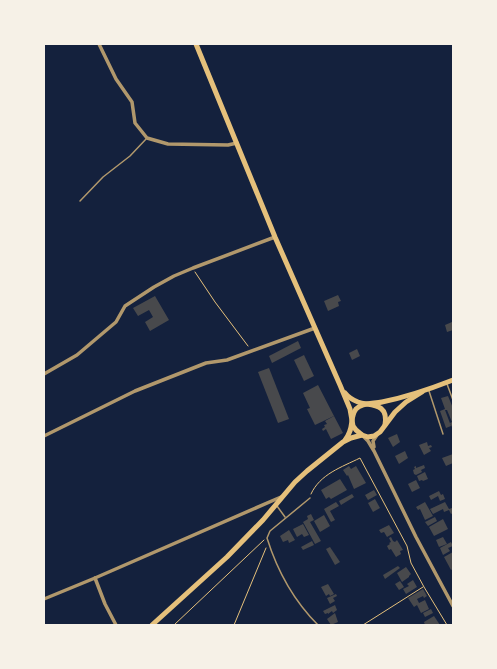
<svg xmlns="http://www.w3.org/2000/svg" width="497" height="669" viewBox="0 0 497 669" font-family="'Golos Text',sans-serif">
<style>
.building{fill:#48494c}
.lines{fill:none;stroke-linecap:round;stroke-linejoin:round}
.path{stroke:#e5c07b;stroke-width:1}
.service{stroke:#b1986c;stroke-width:1.5}
.minor{stroke:#b1986c;stroke-width:3.5}
.secondary{stroke:#e5c07b;stroke-width:5}
</style>
<rect width="100%" height="100%" fill="#14213d"/>
<!-- building -->
<g class="building">
<polygon points="338,295 341,301 338,302 339,306 328,311 324,301"/>
<polygon points="155,296 169,320 150,331 145,322 153,317 149,310 138,316 133,308"/>
<polygon points="452,322 453,330 447,332 445,325"/>
<polygon points="298,341 301,348 272,363 269,356"/>
<polygon points="357,349 360,356 352,360 349,353"/>
<polygon points="304,355 314,376 304,381 294,360"/>
<polygon points="269,368 289,419 278,423 258,372"/>
<polygon points="318,385 334,416 315,425 307,409 310,408 303,393"/>
<polygon points="448,396 453,408 453,426 452,427 450,423 452,422 447,410 445,410 451,426 446,428 440,411 445,409 441,398"/>
<polygon points="334,416 343,433 331,439 326,429 323,431 322,429 325,427 324,425 327,424 325,421"/>
<polygon points="397,434 400,442 393,447 388,438"/>
<polygon points="427,442 428,446 431,445 432,447 429,448 431,451 424,455 419,445"/>
<polygon points="405,451 408,458 399,464 395,456"/>
<polygon points="453,454 453,463 446,466 442,458"/>
<polygon points="424,465 425,468 421,470 422,472 416,475 414,474 413,470 415,469 414,467 416,466 416,468"/>
<polygon points="349,466 351,469 356,466 366,483 354,489 348,475 347,476 343,470"/>
<polygon points="425,472 428,479 423,481 422,480 419,481 417,476"/>
<polygon points="340,479 347,490 331,499 329,497 326,499 321,490"/>
<polygon points="416,480 420,488 412,492 408,484"/>
<polygon points="374,490 377,495 368,500 365,495"/>
<polygon points="439,491 441,495 443,494 445,499 440,501 438,496 431,500 429,496"/>
<polygon points="352,494 354,497 341,505 339,501"/>
<polygon points="375,499 380,508 373,512 368,503"/>
<polygon points="336,502 339,506 330,511 335,520 331,522 324,509"/>
<polygon points="425,502 433,516 425,520 420,509 418,510 416,507"/>
<polygon points="445,502 449,509 452,508 453,513 451,514 449,510 444,512 443,509 433,514 430,509"/>
<polygon points="311,514 314,520 310,522 321,541 315,544 303,522 308,519 307,516"/>
<polygon points="324,515 330,526 320,532 314,521"/>
<polygon points="435,517 437,521 428,526 425,522"/>
<polygon points="443,519 448,529 434,536 429,527"/>
<polygon points="303,524 309,535 304,537 302,534 297,537 293,529"/>
<polygon points="389,525 394,533 387,537 384,532 381,533 379,530"/>
<polygon points="289,530 295,540 289,543 288,540 283,542 280,536"/>
<polygon points="391,537 393,541 395,542 397,540 403,550 400,551 401,554 396,557 391,549 389,550 387,546 390,544 389,543 391,542 389,538"/>
<polygon points="443,537 447,544 439,547 436,540"/>
<polygon points="312,541 314,545 303,550 301,547"/>
<polygon points="451,542 453,546 448,548 450,551 443,555 440,548"/>
<polygon points="330,547 340,562 335,565 326,549"/>
<polygon points="453,552 453,569 451,570 444,557"/>
<polygon points="398,566 400,568 385,579 383,575"/>
<polygon points="406,567 411,574 409,576 409,577 402,582 397,573"/>
<polygon points="413,580 417,587 406,594 403,589 409,586 407,584"/>
<polygon points="400,581 404,587 399,590 395,584"/>
<polygon points="328,584 334,594 330,596 329,594 326,596 321,587"/>
<polygon points="423,589 427,596 424,598 423,596 417,599 419,603 425,600 429,609 421,613 417,605 414,607 408,598"/>
<polygon points="336,594 337,596 333,598 335,601 330,604 327,598"/>
<polygon points="335,605 337,610 333,613 332,611 328,614 328,613 325,614 323,611"/>
<polygon points="431,609 433,613 425,617 423,613"/>
<polygon points="335,613 338,622 331,625 327,619"/>
<polygon points="434,616 440,625 425,625 424,622"/>
</g>
<g class="lines">
<!-- path -->
<g class="path">
<polyline points="195,272 215,302 248,346"/>
<path d="M311,494c9,-20 31,-27 49,-36l47,88 4,17 13,24 23,38"/>
<polyline points="174,625 264,540"/>
<polyline points="234,625 266,548"/>
<polyline points="363,625 423,587"/>
</g>
<!-- service -->
<g class="service">
<polyline points="80,201 103,177 130,156 147,138"/>
<polyline points="447,384 453,400"/>
<polyline points="429,391 443,434"/>
<path d="M310,498l-40,33 -3,7c10,32 27,63 51,87"/>
<polyline points="277,506 285,517"/>
</g>
<!-- minor -->
<g class="minor">
<polyline points="99,44 116,79 132,102 135,123 147,138 168,144 228,145 237,143"/>
<polyline points="44,374 77,355 116,322 125,306 154,287 174,276 193,268 275,237"/>
<polyline points="44,436 135,391 206,363 227,360 315,328"/>
<polyline points="363,436 368,441 374,451 416,537 453,606"/>
<polyline points="374,447 373,441 377,435"/>
<polyline points="95,578 105,604 116,625"/>
<polyline points="44,599 95,578 281,497"/>
</g>
<!-- secondary -->
<g class="secondary">
<polyline points="196,44 275,237 340,385 350,409 353,426 356,430 362,435 368,437 374,436 380,432 395,412 406,402 422,392"/>
<path d="M345,393c3,4 8,7 13,9 12,4 31,0 27,23"/>
<path d="M345,440c10,-12 4,-22 11,-31 7,-7 18,-5 26,-7 25,-5 48,-13 71,-22"/>
<polyline points="152,625 227,557 263,520 295,482 307,471 343,442 351,438 362,435"/>
</g>
</g>
<!-- border -->
<rect width="497" height="669" fill="none" stroke="#f6f1e7" stroke-width="90"/>
</svg>
